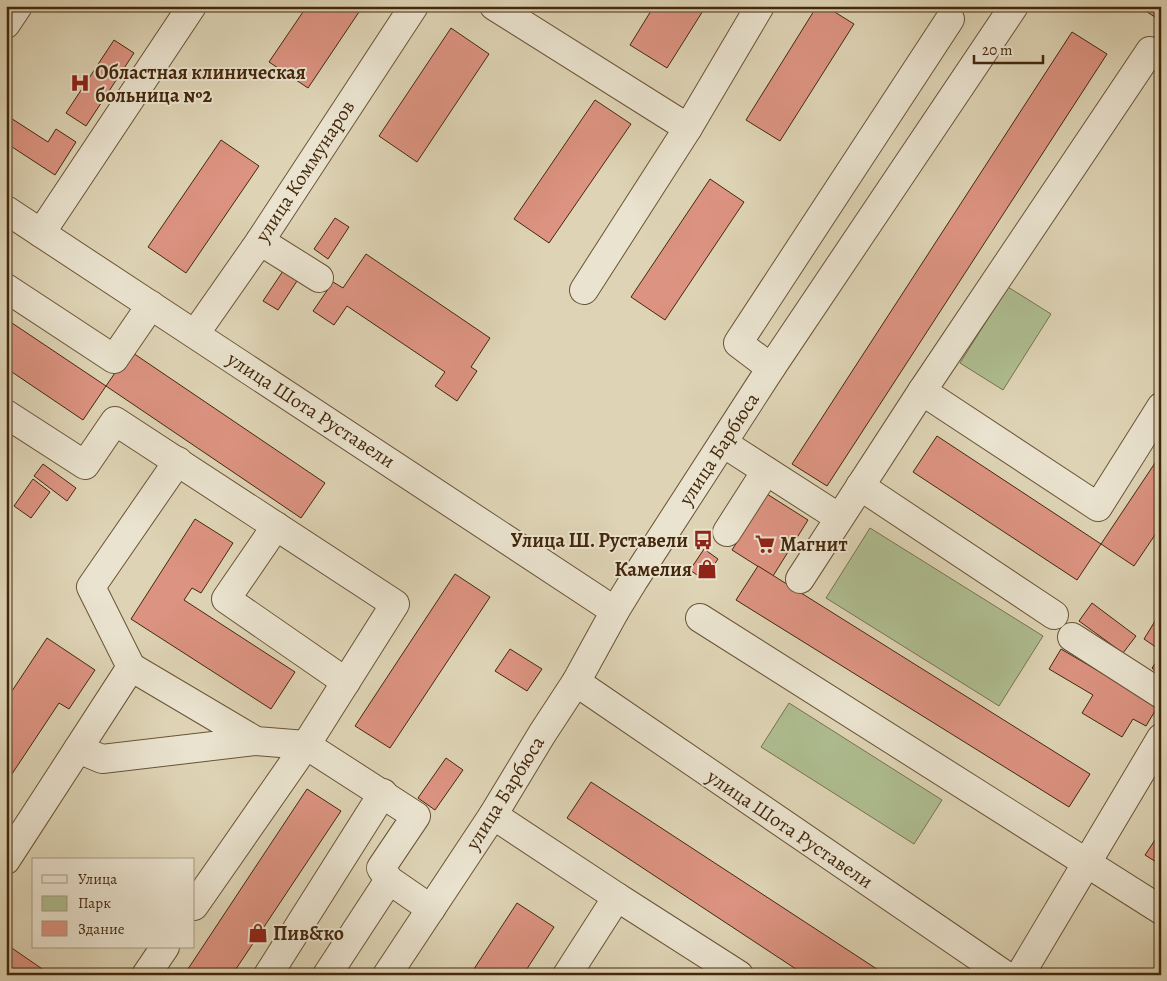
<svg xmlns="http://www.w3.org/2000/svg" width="1167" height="981" viewBox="0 0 1167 981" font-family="Alegreya,serif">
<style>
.green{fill:#aebd90;stroke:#79724e}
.building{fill:#dc9381;stroke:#44280c}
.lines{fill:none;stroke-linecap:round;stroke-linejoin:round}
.minor-casing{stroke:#6a5336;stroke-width:30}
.minor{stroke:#eae3cf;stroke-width:28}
.labels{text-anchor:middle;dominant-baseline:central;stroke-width:4;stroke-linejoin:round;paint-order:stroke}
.poi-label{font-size:20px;font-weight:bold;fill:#44280c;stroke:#eae3cf;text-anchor:start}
.street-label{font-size:20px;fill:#44280c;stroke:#eae3cf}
</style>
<rect width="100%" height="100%" fill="#ded4b5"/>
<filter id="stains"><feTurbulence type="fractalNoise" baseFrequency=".004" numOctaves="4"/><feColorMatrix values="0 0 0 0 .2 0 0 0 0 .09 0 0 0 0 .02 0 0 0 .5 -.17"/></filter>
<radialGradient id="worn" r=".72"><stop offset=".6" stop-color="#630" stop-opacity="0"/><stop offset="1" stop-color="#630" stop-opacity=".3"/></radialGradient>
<!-- green -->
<g class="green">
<polygon points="1008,287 1051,314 1003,390 960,363"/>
<polygon points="870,528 1043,636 999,706 826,598"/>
<polygon points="789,703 942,800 914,844 761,747"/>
</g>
<!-- building -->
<g class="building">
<polygon points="307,6 363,6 308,88 269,62"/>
<polygon points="654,6 706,6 667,68 630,45"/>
<polygon points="817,6 825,6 854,24 780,141 746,120"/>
<polygon points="1138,6 1161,6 1161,21"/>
<polygon points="451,28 489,54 417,162 379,136"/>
<polygon points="1072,32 1107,54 827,486 792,464"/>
<polygon points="114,40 134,53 86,126 66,113"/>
<polygon points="595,100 631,124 549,243 514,219"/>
<polygon points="6,115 48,142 56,129 76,142 55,175 6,143"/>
<polygon points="221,140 259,166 186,273 148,247"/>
<polygon points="710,179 744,202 665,320 631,297"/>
<polygon points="335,218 349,227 328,259 314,249"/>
<polygon points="366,254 490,338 471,367 477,371 457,401 435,386 445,372 347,306 334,325 313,311 333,282 343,288"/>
<polygon points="283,271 297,281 278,310 263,301"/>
<polygon points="6,319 106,386 83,420 6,368"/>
<polygon points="130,351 325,483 301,518 106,386"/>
<polygon points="937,436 1101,544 1077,580 913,472"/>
<polygon points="1161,454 1161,526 1134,566 1101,544"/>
<polygon points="43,464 76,488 67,501 34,476"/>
<polygon points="33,479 50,492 31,518 14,506"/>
<polygon points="767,494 808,520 773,576 732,550"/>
<polygon points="195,519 233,543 201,593 192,588 184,600 295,672 271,709 131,619"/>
<polygon points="704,549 718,559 704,580 690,570"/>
<polygon points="758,566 1090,774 1069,807 736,600"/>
<polygon points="455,574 490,597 390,748 355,726"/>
<polygon points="1092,603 1136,636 1123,653 1079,621"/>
<polygon points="1160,613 1161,613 1160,650 1144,639"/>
<polygon points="47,638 95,670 69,709 59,703 6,783 6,700"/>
<polygon points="510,649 542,669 527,691 495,671"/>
<polygon points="1061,649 1158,706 1146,726 1133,719 1122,737 1082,713 1093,695 1049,669"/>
<polygon points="1161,655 1161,672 1159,674 1152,668"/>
<polygon points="446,758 463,770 435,810 418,798"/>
<polygon points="591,782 886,975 805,975 567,818"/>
<polygon points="307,789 341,811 232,975 184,975"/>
<polygon points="1161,831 1161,865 1145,855"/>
<polygon points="517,903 554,927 523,975 470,975"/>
<polygon points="6,944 51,975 6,975"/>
</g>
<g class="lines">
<defs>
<g id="minor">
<polyline points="494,6 688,128"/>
<polyline points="6,24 18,6"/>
<polyline points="6,210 615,611"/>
<polyline points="41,233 192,6"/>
<polyline points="260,241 319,278"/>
<polyline points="6,288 114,359 151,305"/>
<polyline points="584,290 688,128 760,6"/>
<polyline points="195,334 260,241 414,6"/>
<polyline points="771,368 738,343 950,19"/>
<polyline points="922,391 1098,507 1161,407"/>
<polyline points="6,414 85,465 115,421 395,604 306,745 194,906"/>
<polyline points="723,443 838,517"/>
<polyline points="860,486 1054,615"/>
<polyline points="276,526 226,599 346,682"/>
<polyline points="727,532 766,471"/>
<polyline points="800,579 922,391 1150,51 1161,58"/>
<polyline points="700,618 1161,910"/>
<polyline points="1072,637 1161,694"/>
<polyline points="131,667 256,741 306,745 416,816 381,868 389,880 431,909"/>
<polyline points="576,682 1005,975"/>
<polyline points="78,749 102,759 256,741"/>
<polyline points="493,815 617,897"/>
<polyline points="6,860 131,667 91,587 178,461"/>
<polyline points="146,975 165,947"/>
<polyline points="268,975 383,793"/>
<polyline points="327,975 389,880"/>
<polyline points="387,975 493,815 542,734 576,682 615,611 634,580 771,368 1014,6"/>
<polyline points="567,975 617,897 739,975"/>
<polyline points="1020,975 1161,738"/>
</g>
</defs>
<!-- minor casing -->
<use href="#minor" class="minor-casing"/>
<!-- minor -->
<use href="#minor" class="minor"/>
</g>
<!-- icons -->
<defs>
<symbol id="hospital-bare" viewBox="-9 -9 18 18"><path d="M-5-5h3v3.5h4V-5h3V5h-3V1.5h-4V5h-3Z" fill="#8f2418" stroke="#eae3cf" stroke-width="2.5" paint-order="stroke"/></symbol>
<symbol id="bus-bare" viewBox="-9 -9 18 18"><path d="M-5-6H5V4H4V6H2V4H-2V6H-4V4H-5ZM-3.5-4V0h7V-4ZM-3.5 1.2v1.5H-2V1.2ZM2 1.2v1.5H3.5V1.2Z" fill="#8f2418" stroke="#eae3cf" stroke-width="2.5" paint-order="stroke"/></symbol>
<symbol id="supermarket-bare" viewBox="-9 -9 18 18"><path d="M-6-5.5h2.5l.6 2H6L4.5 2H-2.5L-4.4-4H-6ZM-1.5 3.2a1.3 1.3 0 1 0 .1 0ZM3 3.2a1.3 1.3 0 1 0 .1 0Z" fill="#8f2418" stroke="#eae3cf" stroke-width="2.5" paint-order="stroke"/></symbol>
<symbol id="shop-bare" viewBox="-9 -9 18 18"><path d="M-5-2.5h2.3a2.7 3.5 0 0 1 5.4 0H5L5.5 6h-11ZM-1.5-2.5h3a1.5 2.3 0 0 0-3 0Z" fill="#8f2418" stroke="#eae3cf" stroke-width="2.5" paint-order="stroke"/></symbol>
</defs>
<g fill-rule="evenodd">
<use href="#hospital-bare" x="66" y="69" width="28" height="28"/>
<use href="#bus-bare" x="689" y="526" width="28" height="28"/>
<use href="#supermarket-bare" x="751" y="530" width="28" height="28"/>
<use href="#shop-bare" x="693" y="555" width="28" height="28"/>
<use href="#shop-bare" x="244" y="919" width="28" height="28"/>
</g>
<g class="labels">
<!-- poi labels -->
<g class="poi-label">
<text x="95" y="72">Областная клиническая<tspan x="95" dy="23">больница №2</tspan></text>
<text x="688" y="540" text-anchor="end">Улица Ш. Руставели</text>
<text x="780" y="544">Магнит</text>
<text x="692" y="569" text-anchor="end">Камелия</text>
<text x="273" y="933">Пив&amp;ко</text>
</g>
<!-- street labels -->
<g class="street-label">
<text transform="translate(305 171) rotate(-57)">улица Коммунаров</text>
<text transform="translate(311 410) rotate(33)">улица Шота Руставели</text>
<text transform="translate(719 449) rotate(-57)">улица Барбюса</text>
<text transform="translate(505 793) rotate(-58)">улица Барбюса</text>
<text transform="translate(790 829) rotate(34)">улица Шота Руставели</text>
</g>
</g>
<!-- margin -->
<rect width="1167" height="981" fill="none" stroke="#ded4b5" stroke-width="25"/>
<rect x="8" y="8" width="1152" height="966" fill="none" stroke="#44280c" stroke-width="2.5"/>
<rect x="12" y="12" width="1142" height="956" fill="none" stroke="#44280c"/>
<!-- legend -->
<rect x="32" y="858" width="162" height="90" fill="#eae3cf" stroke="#a89881"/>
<rect x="42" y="875" width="25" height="8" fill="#eae3cf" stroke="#a89881"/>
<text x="78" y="884" font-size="15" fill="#44280c">Улица</text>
<rect x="42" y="896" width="25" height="15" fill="#aebd90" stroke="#a89881"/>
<text x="78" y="908" font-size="15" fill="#44280c">Парк</text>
<rect x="42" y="921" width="25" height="15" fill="#dc9381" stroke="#a89881"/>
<text x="78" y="934" font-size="15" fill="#44280c">Здание</text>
<!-- scale -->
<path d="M974 55v8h69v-8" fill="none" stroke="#44280c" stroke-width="2.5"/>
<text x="982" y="55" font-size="15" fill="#44280c" stroke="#eae3cf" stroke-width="4" paint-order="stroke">20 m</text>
<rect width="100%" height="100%" filter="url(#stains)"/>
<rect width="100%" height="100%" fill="url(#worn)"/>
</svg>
